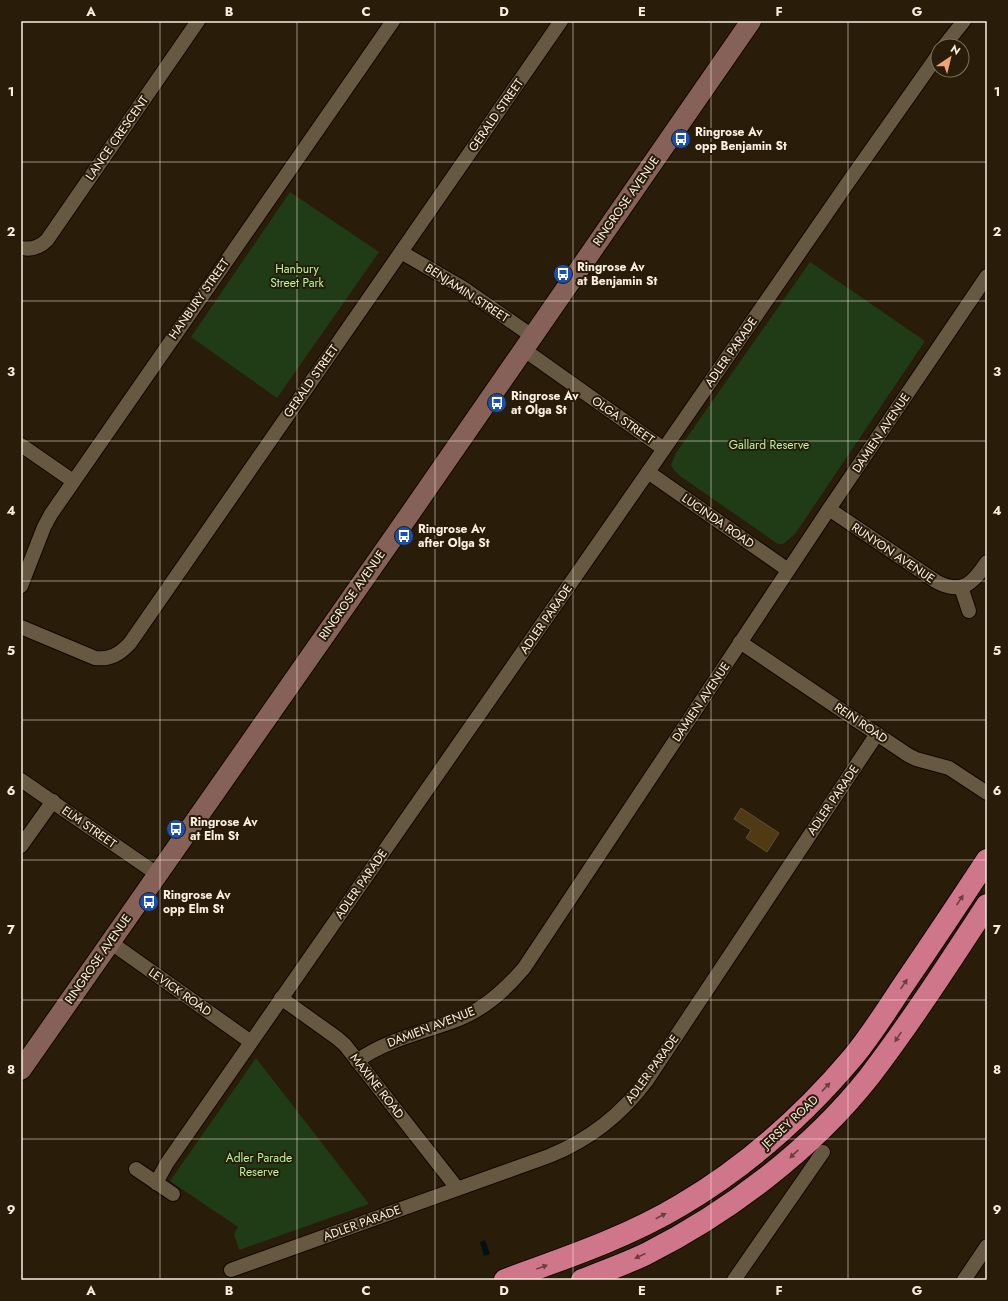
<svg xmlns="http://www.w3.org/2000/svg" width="1008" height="1301" viewBox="0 0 1008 1301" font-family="Jost,sans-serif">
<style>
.green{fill:#203c17}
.water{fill:#041013}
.building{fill:#503a13;stroke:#5d4f39}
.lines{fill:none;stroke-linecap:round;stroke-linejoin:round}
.street-casing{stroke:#110600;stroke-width:16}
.secondary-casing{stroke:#110600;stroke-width:22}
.highway-casing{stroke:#110600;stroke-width:24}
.street{stroke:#675842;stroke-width:14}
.secondary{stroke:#866158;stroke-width:20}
.highway{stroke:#cf768a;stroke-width:22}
.oneway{fill:#6b403c}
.grid{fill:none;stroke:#f7eee1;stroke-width:1;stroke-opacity:0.55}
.labels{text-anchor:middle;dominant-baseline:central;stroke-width:4;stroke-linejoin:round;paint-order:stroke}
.street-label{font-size:12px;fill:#f7eee1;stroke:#291c08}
.poi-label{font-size:12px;font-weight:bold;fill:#f7eee1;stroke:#291c08;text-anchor:start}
.park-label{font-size:12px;fill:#b3f69f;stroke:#291c08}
.neatline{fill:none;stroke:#f7eee1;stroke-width:1.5}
.grid-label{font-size:13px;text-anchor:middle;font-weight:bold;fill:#f7eee1}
</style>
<rect width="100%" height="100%" fill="#291c08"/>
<!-- green -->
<g class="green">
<polygon points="290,192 379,252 277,398 191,337"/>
<polygon points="810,262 925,341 795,534 783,544 778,544 680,476 674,470 671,465 676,453"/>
<polygon points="256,1058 369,1204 239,1250 234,1234 238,1227 170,1181"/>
</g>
<!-- water -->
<polygon class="water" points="485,1240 490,1254 484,1256 480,1242"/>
<!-- building -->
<polygon class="building" points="741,808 779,833 767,852 746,838 751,830 734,819"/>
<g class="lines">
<defs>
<g id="street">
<polyline points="944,46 964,21"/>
<path d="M21,248c10,2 18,0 26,-8l151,-219"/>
<polyline points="401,252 463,288 532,336"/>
<polyline points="523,349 664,449"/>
<polyline points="21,445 73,481"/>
<polyline points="648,472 788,570"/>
<path d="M829,509l108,73c26,13 36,1 50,-20"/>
<polyline points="21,586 44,527 51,514 393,21"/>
<polyline points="961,587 969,611"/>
<path d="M21,627l74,31c15,2 25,-4 35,-15l431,-622"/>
<polyline points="740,642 908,755 916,759 949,768 987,793"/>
<polyline points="21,780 157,874"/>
<polyline points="21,846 53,801"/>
<polyline points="110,942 251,1042"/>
<polyline points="281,998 337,1038 345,1045 457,1188"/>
<path d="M357,1061c30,-22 69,-29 102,-42 27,-11 47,-30 65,-51l305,-459 158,-233"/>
<polyline points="136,1169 173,1194"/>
<polyline points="156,1183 167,1163 648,472 847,184 938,55"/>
<path d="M231,1270l318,-114c40,-16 73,-42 98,-76l230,-346"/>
<polyline points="734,1280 823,1152"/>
<polyline points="964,1280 987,1246"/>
</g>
<polyline id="secondary" points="21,1070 407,518 751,21"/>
<g id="highway">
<path d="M505,1280c60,-22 121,-42 176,-75 66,-39 123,-90 172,-148 19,-23 35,-49 51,-73 28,-41 56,-83 83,-124"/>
<path d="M582,1280c21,-8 43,-16 64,-26 83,-42 165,-104 223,-177 42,-55 80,-114 118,-172"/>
</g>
</defs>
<!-- street casing -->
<use href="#street" class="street-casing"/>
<!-- secondary casing -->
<use href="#secondary" class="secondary-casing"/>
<!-- highway casing -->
<use href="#highway" class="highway-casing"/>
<!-- street -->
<use href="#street" class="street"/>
<!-- secondary -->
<use href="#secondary" class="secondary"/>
<!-- highway -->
<use href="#highway" class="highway"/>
</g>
<!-- one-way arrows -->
<defs><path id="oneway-solid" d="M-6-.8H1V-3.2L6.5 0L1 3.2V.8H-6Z"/></defs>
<g class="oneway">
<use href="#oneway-solid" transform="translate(960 900) rotate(-56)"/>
<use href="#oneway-solid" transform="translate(904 984) rotate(-56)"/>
<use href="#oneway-solid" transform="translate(898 1037) rotate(124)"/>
<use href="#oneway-solid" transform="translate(826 1087) rotate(-47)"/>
<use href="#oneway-solid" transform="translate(794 1154) rotate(137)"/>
<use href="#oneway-solid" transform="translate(661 1216) rotate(-28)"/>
<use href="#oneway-solid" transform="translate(640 1256) rotate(156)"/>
<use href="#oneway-solid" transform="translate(542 1267) rotate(-20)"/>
</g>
<!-- grid -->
<path class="grid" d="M160,21v1259M297,21v1259M435,21v1259M573,21v1259M711,21v1259M848,21v1259M21,162h966M21,301h966M21,441h966M21,581h966M21,720h966M21,860h966M21,1000h966M21,1139h966"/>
<!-- icons -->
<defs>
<symbol id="bus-disc" viewBox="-11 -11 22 22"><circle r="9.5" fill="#1a4fb4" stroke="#291c08"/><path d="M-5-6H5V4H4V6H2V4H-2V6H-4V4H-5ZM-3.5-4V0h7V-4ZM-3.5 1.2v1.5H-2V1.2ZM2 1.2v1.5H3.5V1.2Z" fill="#fff"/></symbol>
</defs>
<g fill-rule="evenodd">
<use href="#bus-disc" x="670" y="128" width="22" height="22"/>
<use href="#bus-disc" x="552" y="263" width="22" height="22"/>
<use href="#bus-disc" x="486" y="392" width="22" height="22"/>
<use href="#bus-disc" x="393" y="525" width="22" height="22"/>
<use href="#bus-disc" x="165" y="818" width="22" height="22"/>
<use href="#bus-disc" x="138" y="891" width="22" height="22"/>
</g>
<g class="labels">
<!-- street labels -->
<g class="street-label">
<text transform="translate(496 115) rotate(-55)">GERALD STREET</text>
<text transform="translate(117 138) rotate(-55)">LANCE CRESCENT</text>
<text transform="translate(626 201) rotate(-55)">RINGROSE AVENUE</text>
<text transform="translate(467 293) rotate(33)">BENJAMIN STREET</text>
<text transform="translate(199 299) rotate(-55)">HANBURY STREET</text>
<text transform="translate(731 352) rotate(-55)">ADLER PARADE</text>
<text transform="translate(311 381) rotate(-55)">GERALD STREET</text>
<text transform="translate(623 420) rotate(35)">OLGA STREET</text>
<text transform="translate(881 433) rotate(-56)">DAMIEN AVENUE</text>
<text transform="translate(718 521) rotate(35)">LUCINDA ROAD</text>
<text transform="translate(893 553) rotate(34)">RUNYON AVENUE</text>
<text transform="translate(352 595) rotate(-55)">RINGROSE AVENUE</text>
<text transform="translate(546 619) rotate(-55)">ADLER PARADE</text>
<text transform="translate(701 702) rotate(-56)">DAMIEN AVENUE</text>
<text transform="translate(861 723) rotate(34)">REIN ROAD</text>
<text transform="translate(833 800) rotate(-56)">ADLER PARADE</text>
<text transform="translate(89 827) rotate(35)">ELM STREET</text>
<text transform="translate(361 884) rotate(-55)">ADLER PARADE</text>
<text transform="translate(98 959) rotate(-55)">RINGROSE AVENUE</text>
<text transform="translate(180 992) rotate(35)">LEVICK ROAD</text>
<text transform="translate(431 1027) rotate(-21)">DAMIEN AVENUE</text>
<text transform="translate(652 1069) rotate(-54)">ADLER PARADE</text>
<text transform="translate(377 1086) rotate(52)">MAXINE ROAD</text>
<text transform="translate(790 1122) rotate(-43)">JERSEY ROAD</text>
<text transform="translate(362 1223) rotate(-20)">ADLER PARADE</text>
</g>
<!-- poi labels -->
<g class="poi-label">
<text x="695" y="132">Ringrose Av<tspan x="695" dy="14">opp Benjamin St</tspan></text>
<text x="577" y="267">Ringrose Av<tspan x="577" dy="14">at Benjamin St</tspan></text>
<text x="511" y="396">Ringrose Av<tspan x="511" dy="14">at Olga St</tspan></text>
<text x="418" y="529">Ringrose Av<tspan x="418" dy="14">after Olga St</tspan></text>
<text x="190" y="822">Ringrose Av<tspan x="190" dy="14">at Elm St</tspan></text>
<text x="163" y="895">Ringrose Av<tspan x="163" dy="14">opp Elm St</tspan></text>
</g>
<!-- park labels -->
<g class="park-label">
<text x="297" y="269">Hanbury<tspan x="297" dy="14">Street Park</tspan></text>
<text x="769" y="445">Gallard Reserve</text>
<text x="259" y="1158">Adler Parade<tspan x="259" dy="14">Reserve</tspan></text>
</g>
</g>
<!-- border -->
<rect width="1008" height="1301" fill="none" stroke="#291c08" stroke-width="44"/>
<!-- north arrow -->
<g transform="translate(950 58) rotate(35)"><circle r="19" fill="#291c08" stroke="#7b705f"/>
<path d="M0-3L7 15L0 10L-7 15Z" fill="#f0a27a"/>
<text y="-6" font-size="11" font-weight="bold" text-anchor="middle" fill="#f7eee1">N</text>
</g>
<rect x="22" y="22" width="964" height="1257" class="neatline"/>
<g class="grid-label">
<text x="91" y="16">A</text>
<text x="229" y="16">B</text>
<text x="366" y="16">C</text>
<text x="504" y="16">D</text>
<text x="642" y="16">E</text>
<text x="779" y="16">F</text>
<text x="917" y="16">G</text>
<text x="11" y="96">1</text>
<text x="997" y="96">1</text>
<text x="11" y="236">2</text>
<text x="997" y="236">2</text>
<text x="11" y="376">3</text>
<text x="997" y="376">3</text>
<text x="11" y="515">4</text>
<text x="997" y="515">4</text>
<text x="11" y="655">5</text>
<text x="997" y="655">5</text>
<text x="11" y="795">6</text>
<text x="997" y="795">6</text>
<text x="11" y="934">7</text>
<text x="997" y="934">7</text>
<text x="11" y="1074">8</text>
<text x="997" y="1074">8</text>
<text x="11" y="1214">9</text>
<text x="997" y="1214">9</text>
<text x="91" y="1295">A</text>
<text x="229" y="1295">B</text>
<text x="366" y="1295">C</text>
<text x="504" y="1295">D</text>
<text x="642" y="1295">E</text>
<text x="779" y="1295">F</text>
<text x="917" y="1295">G</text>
</g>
</svg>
